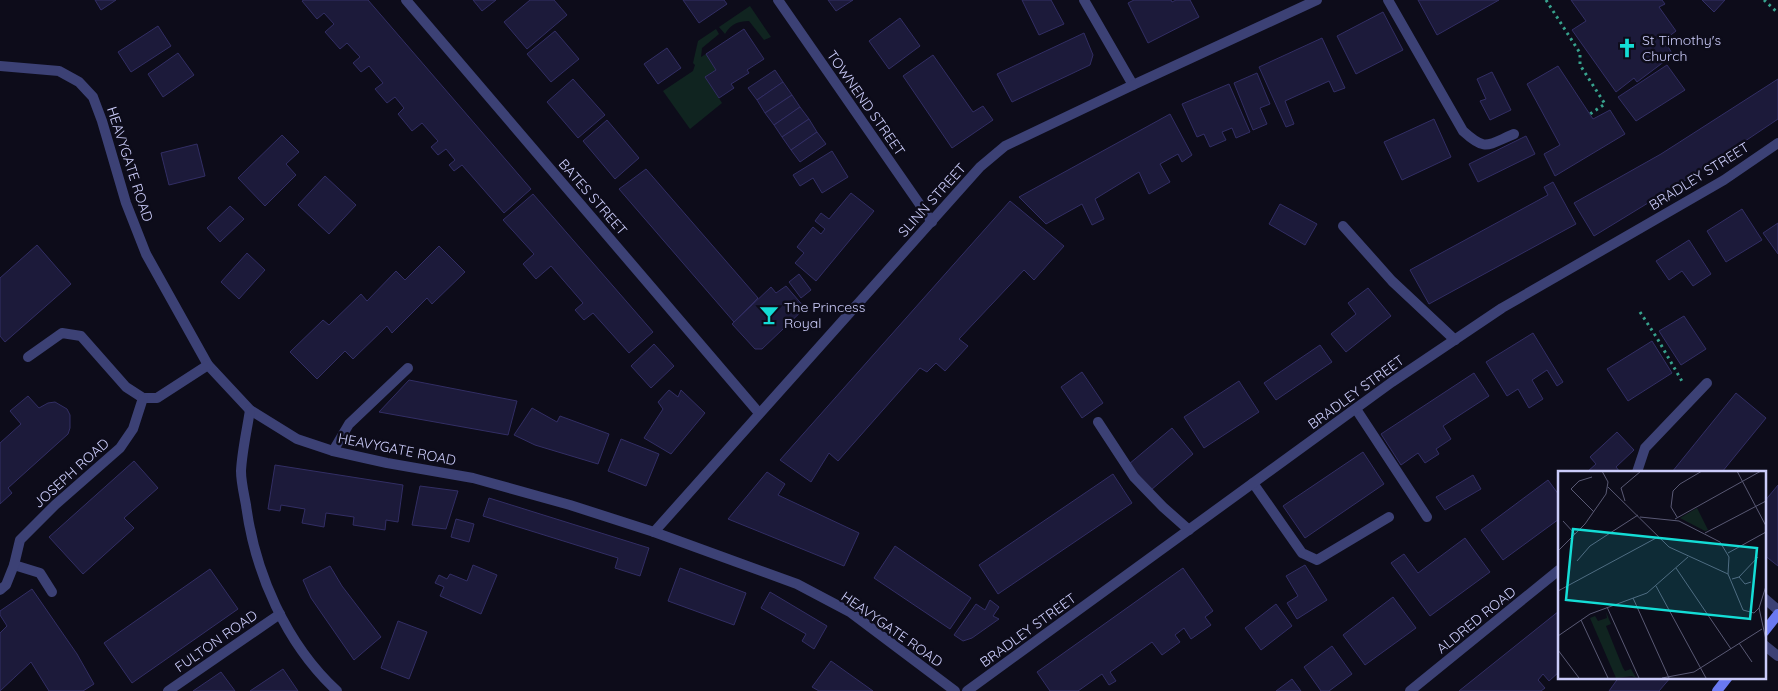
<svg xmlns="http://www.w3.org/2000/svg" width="1778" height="691" viewBox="0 0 1778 691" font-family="Quicksand,sans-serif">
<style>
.green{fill:#102420}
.building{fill:#1c1a3a;stroke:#322e64}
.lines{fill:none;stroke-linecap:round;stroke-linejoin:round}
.path{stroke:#37a28d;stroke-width:3;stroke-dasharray:2.5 4;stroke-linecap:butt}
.lane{stroke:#3c4175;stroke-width:10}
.street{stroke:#3c4175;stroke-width:10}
.secondary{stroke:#6a79f1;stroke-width:10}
.labels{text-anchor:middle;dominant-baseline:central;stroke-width:5;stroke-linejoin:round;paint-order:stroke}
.poi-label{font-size:14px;fill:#cbccfa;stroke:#0d0c1a;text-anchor:start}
.street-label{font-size:14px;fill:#cbccfa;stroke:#0d0c1a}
.inset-road{fill:none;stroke:#595974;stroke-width:1}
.view{fill:#14ddd6;fill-opacity:0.15;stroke:#14ddd6;stroke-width:2.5}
.inset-edge{fill:none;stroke:#cbccfa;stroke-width:2.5}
</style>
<rect width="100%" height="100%" fill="#0d0c1a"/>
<!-- green -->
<g class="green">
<path d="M750,6l21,31 -7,3 -15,-19c-11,0 -18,3 -24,13l-6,-7z"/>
<polygon points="716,29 719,34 702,48 701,57 706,54 716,70 705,77 722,103 690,129 663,91 693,71 695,65 693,63 698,41"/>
</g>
<!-- building -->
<g class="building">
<polygon points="95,0 116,0 101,10"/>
<polygon points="304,0 368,0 531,189 504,213 462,165 454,171 449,165 455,160 446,149 438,155 431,147 438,141 422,123 412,131 398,114 404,108 395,97 387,103 375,89 383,83 369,66 361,72 353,63 360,57 347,43 340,49 325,32 334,24 324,13 317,19 302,1"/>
<polygon points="473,0 496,0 482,11"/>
<polygon points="530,0 554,0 567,15 527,49 504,22"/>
<polygon points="683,0 724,0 727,4 699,23"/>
<polygon points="828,0 853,0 836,11"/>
<polygon points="1022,0 1051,0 1064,24 1039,35"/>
<polygon points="1134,0 1171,0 1172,2 1176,0 1190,0 1199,17 1148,43 1128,3"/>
<polygon points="1418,0 1499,0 1437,35"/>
<polygon points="1571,0 1662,0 1665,4 1659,7 1676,31 1664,40 1673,55 1637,82 1634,78 1616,92 1572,30 1586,21"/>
<polygon points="1702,0 1725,0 1714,12"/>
<polygon points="1383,12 1403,50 1356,74 1337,36"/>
<polygon points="900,18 920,46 889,69 869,41"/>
<polygon points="158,26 171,46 131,72 118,52"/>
<polygon points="744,29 764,59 747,70 749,73 731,84 734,88 719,98 705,77 716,70 706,54"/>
<polygon points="555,31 579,59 551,82 527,54"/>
<polygon points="1084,33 1093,55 1090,65 1012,102 997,74"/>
<polygon points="1322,38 1345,88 1334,92 1329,81 1285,101 1294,124 1286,127 1259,67"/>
<polygon points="667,48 681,68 658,84 644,64"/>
<polygon points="178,53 194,75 163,97 148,74"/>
<polygon points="933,55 973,112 983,106 993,120 952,148 903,76"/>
<polygon points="1667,65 1685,90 1636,121 1618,97"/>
<polygon points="1558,66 1593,119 1610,110 1625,134 1555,176 1544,154 1560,145 1527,84"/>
<polygon points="775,70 783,82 757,100 748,88"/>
<polygon points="1492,72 1511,110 1490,120 1480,101 1486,99 1477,79"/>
<polygon points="1257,73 1270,104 1260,108 1267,124 1253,130 1234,83"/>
<polygon points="573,79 605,115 578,138 547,102"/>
<polygon points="1778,79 1778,119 1702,170 1594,236 1574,203 1661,154"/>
<polygon points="783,82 792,95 765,113 757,100"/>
<polygon points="1229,84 1250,132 1236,138 1232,128 1222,132 1226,140 1210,147 1204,134 1197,137 1182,104"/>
<polygon points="792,95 800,107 774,125 765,113"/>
<polygon points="800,107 809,119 782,137 774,125"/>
<polygon points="1170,114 1192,155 1182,162 1178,154 1160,164 1170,182 1149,194 1139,172 1095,199 1104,219 1092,225 1082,204 1046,224 1019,197"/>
<polygon points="809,119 817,132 791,150 782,137"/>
<polygon points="1434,119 1451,157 1402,180 1384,142"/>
<polygon points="607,120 639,158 615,179 583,141"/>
<polygon points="817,132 826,144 800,162 791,150"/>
<polygon points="282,135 299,152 286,164 296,175 265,206 238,178"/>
<polygon points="1526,136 1535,154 1478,182 1469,164"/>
<polygon points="197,144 205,176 169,185 161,153"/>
<polygon points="832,151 848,177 822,193 813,178 800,186 793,175"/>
<polygon points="646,169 758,298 734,322 619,189"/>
<polygon points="325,176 356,205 329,234 298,205"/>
<polygon points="1553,182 1576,224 1429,304 1410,270 1548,195 1544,187"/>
<polygon points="851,193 874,211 816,281 795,263 804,253 797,247 813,227 821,234 825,229 815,221 821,213 829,219"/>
<polygon points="533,194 653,332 629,353 593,313 584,320 575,310 583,303 551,266 536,279 523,264 534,254 503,220"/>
<polygon points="1010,201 1064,246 1034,280 1024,270 959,339 968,346 945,371 936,363 927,372 920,368 838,461 829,453 811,482 780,460"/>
<polygon points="1280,204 1317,224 1305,245 1269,224"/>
<polygon points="230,206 244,219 220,242 207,228"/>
<polygon points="1742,209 1762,240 1726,262 1707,231"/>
<polygon points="1778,223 1778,254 1763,233"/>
<polygon points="1689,240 1711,274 1693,286 1682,271 1669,280 1656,261"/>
<polygon points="37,245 71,284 5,342 0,336 0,278"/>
<polygon points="439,246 465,272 432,304 427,298 392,333 387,326 353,359 345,351 317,379 290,352 323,320 329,325 361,294 367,301 396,271 405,280"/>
<polygon points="247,253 265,270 239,299 221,282"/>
<polygon points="799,274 811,290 801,298 789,282"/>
<polygon points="786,286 805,308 762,349 755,349 732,324 771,287 776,293"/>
<polygon points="1368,288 1391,316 1346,352 1331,334 1356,314 1348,303"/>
<polygon points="1684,316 1706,349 1681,365 1659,331"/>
<polygon points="1533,333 1563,382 1557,386 1547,370 1532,380 1543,399 1529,408 1518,389 1507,396 1486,362"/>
<polygon points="1652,341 1672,373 1628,401 1607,369"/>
<polygon points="654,344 674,366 651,388 631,366"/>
<polygon points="1320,345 1332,362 1276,400 1264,383"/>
<polygon points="1082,372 1103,403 1082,418 1061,387"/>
<polygon points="1474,373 1489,396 1443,426 1451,439 1436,449 1439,454 1425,463 1418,453 1401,465 1381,434"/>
<polygon points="409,380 517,401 508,435 379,412"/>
<polygon points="1239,381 1259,412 1204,448 1184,417"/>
<polygon points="669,390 678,397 681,390 705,413 671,454 644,438 663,409 658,402"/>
<polygon points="1736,393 1766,418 1722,472 1672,472"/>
<polygon points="28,396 39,408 48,403 55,402 67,409 70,415 70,428 68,434 8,488 12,493 0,504 0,443 21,424 10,411"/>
<polygon points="532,408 557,422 560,416 609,434 598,464 535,445 514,435"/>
<polygon points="1172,428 1193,454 1151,490 1129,464"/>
<polygon points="1617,432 1634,450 1616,467 1620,472 1587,472 1596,464 1590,457"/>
<polygon points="621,439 659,454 646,486 608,471"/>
<polygon points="1363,452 1384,484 1305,538 1283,506"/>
<polygon points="134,461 158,488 124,518 134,528 83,574 49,537"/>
<polygon points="275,465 403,485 398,522 386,520 385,530 353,525 354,517 326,513 324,527 302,523 305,509 281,505 280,511 268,509"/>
<polygon points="767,472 785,484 778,495 859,533 844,566 728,519"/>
<polygon points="1113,474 1132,503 998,594 979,565"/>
<polygon points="1473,475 1481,489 1445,510 1436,497"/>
<polygon points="1548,480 1559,495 1559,519 1503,560 1481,530"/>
<polygon points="1778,485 1778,566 1764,555 1764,502"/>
<polygon points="420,486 458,491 446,529 412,525"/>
<polygon points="489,498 649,548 640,576 615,568 618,558 483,516"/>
<polygon points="456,519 474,524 469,542 451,537"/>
<polygon points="1465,538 1490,572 1430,616 1391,563 1404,554 1418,573"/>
<polygon points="895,546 971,598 950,629 874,578"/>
<polygon points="473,565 497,575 481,614 440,596 444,587 435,583 439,575 447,579 450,574 467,581"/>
<polygon points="1305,565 1327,600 1297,619 1287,603 1298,596 1286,576"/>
<polygon points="330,566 342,586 381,637 354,660 311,598 303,580"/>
<polygon points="680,568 746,593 734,625 668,601"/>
<polygon points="1183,568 1213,611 1205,617 1211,625 1191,639 1184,628 1175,635 1180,642 1162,655 1152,642 1110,672 1116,681 1109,685 1102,674 1078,691 1050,691 1037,672"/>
<polygon points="210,569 238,609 132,683 104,643"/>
<polygon points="32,589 77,654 94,684 83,691 49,691 31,662 0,691 0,633 7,626 0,615 0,611"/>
<polygon points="770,592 827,626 814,649 802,641 806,634 761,608"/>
<polygon points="1393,597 1416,628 1365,665 1343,635"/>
<polygon points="990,600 999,607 993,616 999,619 972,638 963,641 954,635 976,604 985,610"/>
<polygon points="1276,604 1292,626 1261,650 1245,628"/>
<polygon points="1559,611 1559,672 1549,681 1543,674 1538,680 1545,688 1541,691 1459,691"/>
<polygon points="398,621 427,632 409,679 381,668"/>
<polygon points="1332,646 1352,674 1329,691 1321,691 1304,667"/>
<polygon points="831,661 873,691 819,691 812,687"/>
<polygon points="283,669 298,691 250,691"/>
<polygon points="221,672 235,691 193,691"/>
<polygon points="1619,677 1671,677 1659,691 1609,691"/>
<polygon points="1292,679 1301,691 1276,691"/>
</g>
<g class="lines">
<!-- path -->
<g class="path">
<polyline points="1546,0 1580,53 1580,65 1605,104 1590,114"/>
<polyline points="1764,0 1778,13"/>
<polyline points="1640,312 1657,338 1683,383"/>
</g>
<!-- lane -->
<g class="lane">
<path d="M1388,0l75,131c23,21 24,14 51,3"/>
<polyline points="1343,226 1392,281 1455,340"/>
<polyline points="1356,409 1427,517"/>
<polyline points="1098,422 1134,477 1163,507 1189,530"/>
<polyline points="333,451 349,424 408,368"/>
<polyline points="1253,483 1302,553 1317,560 1389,517"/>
<polyline points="1764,598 1778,610"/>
</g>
<!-- street -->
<g class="street">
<polyline points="406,0 759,413"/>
<polyline points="778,0 932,222"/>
<polyline points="1084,0 1133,85"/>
<polyline points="0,66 59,71 79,82 93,97 102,121 126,203 146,254 208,365 250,410 297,439 333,451 387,463 473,478 570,505 654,532 797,584 850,612 955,691"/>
<polyline points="28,357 62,333 81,336 126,387 143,398 157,398 208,365"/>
<path d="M250,410c-3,20 -8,41 -9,61 0,11 3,23 5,34 9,68 40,139 91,186"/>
<polyline points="1637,472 1645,448 1707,383"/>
<polyline points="654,532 980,167 1005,146 1133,85 1317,0"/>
<polyline points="14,565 40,573 52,592"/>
<polyline points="0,590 6,585 14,565 20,540 55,505 120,448 133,429 143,398"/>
<polyline points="1764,645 1778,656"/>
<polyline points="168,691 280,614"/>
<polyline points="967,691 1392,382 1502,308 1724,180 1778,143"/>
<polyline points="1410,691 1559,570"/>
</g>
<!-- secondary -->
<g class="secondary">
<polyline points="1764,632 1778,614"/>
<polyline points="1717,691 1728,677"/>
</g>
</g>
<!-- icons -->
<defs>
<symbol id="church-bare" viewBox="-9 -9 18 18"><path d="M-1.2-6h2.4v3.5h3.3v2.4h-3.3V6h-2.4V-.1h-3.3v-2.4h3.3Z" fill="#14ddd6" stroke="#0d0c1a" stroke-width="2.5" paint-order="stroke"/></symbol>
<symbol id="bar-bare" viewBox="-9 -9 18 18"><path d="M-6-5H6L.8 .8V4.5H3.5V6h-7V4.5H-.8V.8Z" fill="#14ddd6" stroke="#0d0c1a" stroke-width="2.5" paint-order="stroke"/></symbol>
</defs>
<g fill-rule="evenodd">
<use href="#church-bare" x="1613" y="34" width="28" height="28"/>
<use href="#bar-bare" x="755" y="301" width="28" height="28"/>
</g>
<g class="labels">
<!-- poi labels -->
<g class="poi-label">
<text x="1642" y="40">St Timothy's<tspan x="1642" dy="16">Church</tspan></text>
<text x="784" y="307">The Princess<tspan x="784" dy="16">Royal</tspan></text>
</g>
<!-- street labels -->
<g class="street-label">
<text transform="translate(866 103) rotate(55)">TOWNEND STREET</text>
<text transform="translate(130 164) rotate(72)">HEAVYGATE ROAD</text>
<text transform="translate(1699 176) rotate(-32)">BRADLEY STREET</text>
<text transform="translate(593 197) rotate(49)">BATES STREET</text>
<text transform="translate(932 200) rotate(-48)">SLINN STREET</text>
<text transform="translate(1356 392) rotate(-36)">BRADLEY STREET</text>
<text transform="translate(397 449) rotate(11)">HEAVYGATE ROAD</text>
<text transform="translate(71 473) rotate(-42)">JOSEPH ROAD</text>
<text transform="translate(1476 620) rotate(-39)">ALDRED ROAD</text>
<text transform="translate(892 629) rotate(35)">HEAVYGATE ROAD</text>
<text transform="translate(1028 630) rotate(-36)">BRADLEY STREET</text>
<text transform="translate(216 641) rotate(-35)">FULTON ROAD</text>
</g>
</g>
<!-- overview -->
<g transform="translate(1558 471)">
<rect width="208" height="208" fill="#0d0c1a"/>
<path d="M139,37l11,22 -3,1 -25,-13zM48,141l5,12 -5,2 17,42 2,3 6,-2 5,9 -4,-2 -16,2 -26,-60 5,-2 3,5 9,-3z" fill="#102420"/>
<path class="inset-road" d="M179,0l29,55M34,6l-13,4 -8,8 23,23M50,16l61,60 59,27 15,36 11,3 5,-5M67,30l-4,-13 20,-17M82,46l39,4 41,21 9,15 -1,17M119,46l-6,-10 2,-16 7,-7 22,-13M117,48l86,-48M5,50l12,13M147,62l61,-32M0,80l27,-27 21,-30 2,-12 -6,-11M170,82l38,-21M19,90l13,-15 48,-31M118,97l55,81M181,106l19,-20M174,108l7,-2 6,7 6,-2M98,115l50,92M208,115l-7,22 7,32M0,120l100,-54M75,127l36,80M49,136l32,71M23,149l27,58M0,165l32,-22 57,-21 41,-36M181,172l13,19M0,179l21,28M104,207l32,-6 68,-43"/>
<path class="view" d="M15,58l184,19 -7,71 -184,-19z"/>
<rect width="208" height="208" class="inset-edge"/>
</g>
</svg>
